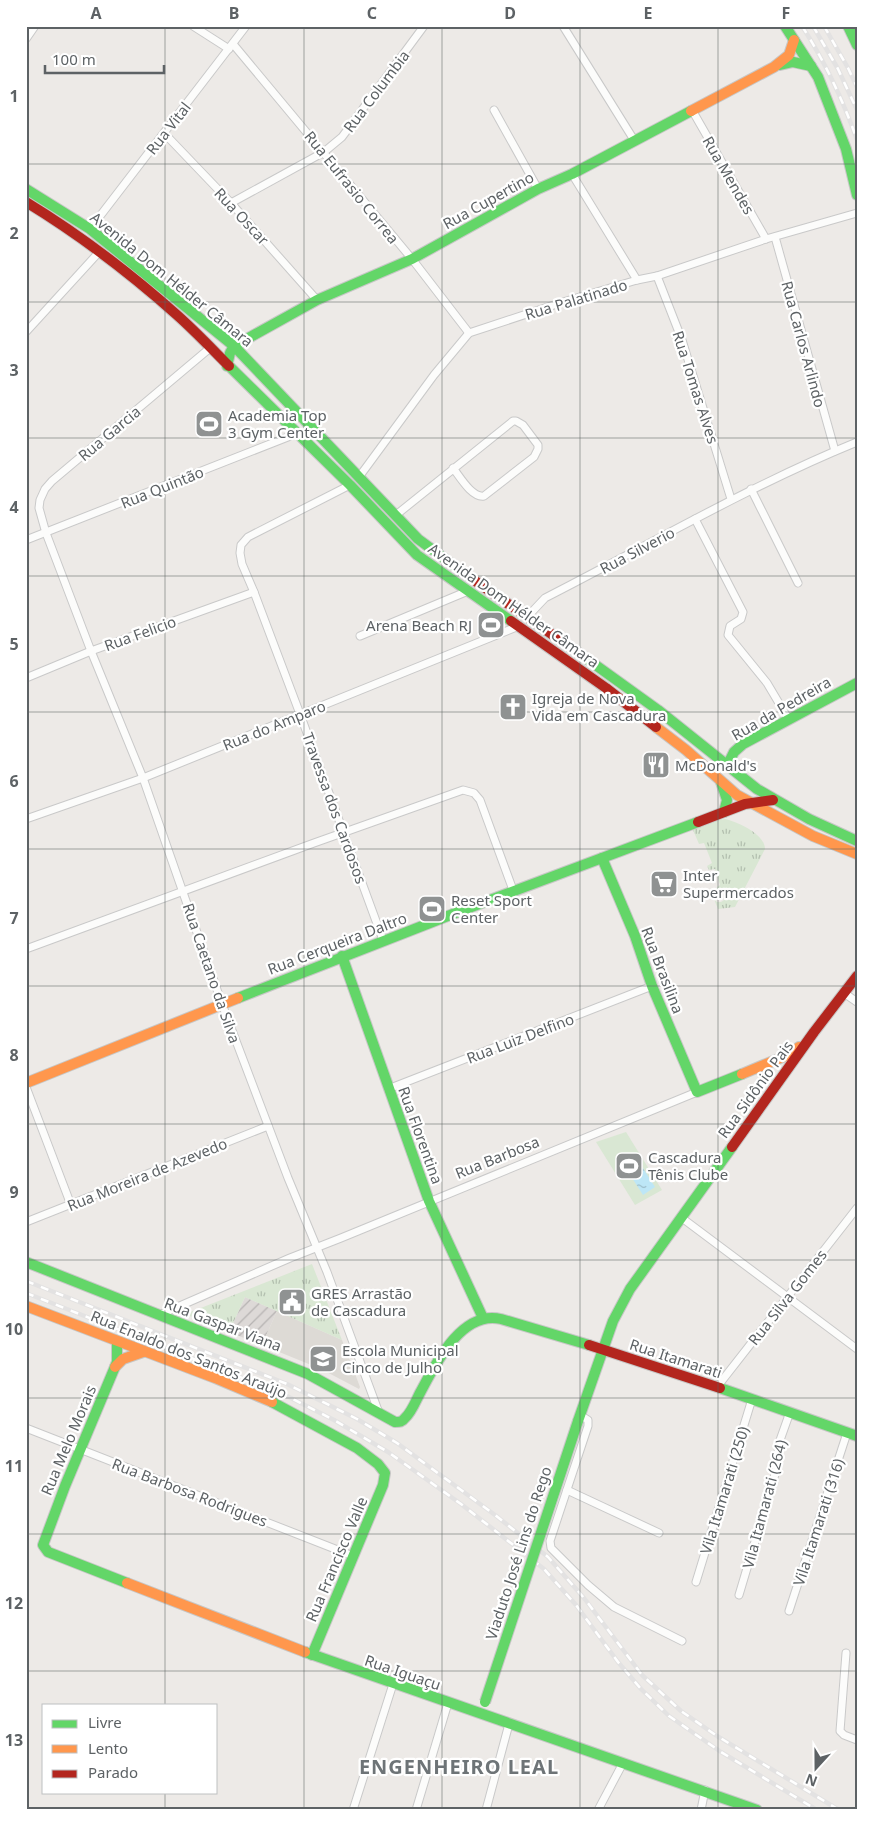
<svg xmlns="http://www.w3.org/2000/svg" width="883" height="1836" viewBox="0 0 883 1836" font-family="'Noto Sans',sans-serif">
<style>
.industrial{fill:url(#industrial-furrows)}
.education{fill:#dddad5}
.green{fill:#d9e7d3}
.park{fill:url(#park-tufts)}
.water{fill:url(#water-ripples)}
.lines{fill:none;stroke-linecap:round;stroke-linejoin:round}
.street-casing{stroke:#c9c9c9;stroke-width:9}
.fast-casing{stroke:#c7c7c6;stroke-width:12}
.slow-casing{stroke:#c7c7c6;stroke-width:12}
.jam-casing{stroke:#c7c7c6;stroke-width:12}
.street{stroke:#fcfcfb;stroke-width:7}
.fast{stroke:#63d668;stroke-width:10}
.slow{stroke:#ff974d;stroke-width:10}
.jam{stroke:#b3261e;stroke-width:10}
.rail-casing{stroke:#e3e2e2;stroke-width:4.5}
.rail{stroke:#fff;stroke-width:2.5;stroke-dasharray:8;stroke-linecap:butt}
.fast-bridge-casing{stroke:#c7c7c6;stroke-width:12;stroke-linecap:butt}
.fast-bridge{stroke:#63d668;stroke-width:10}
.grid{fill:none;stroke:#5d6265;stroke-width:1;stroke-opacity:0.55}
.labels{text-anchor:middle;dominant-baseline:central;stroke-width:4.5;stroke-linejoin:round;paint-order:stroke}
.street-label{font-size:15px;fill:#5d6265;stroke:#fff}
.poi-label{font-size:15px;fill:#5d6265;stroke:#fff;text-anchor:start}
.district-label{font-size:20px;font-weight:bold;letter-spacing:1px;fill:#6e7477;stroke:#fff}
.neatline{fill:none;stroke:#5d6265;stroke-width:2}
.grid-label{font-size:16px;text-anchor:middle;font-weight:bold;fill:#5d6265}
</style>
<defs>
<pattern id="industrial-furrows" width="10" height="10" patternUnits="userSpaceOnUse" patternTransform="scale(1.25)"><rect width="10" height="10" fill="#ddd9d7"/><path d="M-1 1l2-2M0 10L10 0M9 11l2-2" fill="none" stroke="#b6b3b2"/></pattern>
<pattern id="park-tufts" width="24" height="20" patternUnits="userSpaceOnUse" patternTransform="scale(1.25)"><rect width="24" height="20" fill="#d9e7d3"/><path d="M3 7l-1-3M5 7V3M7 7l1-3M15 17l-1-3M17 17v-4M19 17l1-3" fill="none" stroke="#b3bfaf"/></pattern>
<pattern id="water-ripples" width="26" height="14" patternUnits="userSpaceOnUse" patternTransform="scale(1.25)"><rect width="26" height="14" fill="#bde6f6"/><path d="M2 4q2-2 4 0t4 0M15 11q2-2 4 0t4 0" fill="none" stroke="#9dbecb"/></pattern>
</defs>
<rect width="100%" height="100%" fill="#edeae7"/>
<!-- industrial -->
<polygon class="industrial" points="245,1297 277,1311 262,1345 229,1332"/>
<!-- education -->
<polygon class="education" points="277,1311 342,1340 360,1387 359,1389 321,1369 262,1345"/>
<!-- green -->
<polygon class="green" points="626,1132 662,1190 635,1205 596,1142"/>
<!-- park -->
<g class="park">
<path d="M725,819c13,3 40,15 40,30l-30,58 -17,2 -4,-10 3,3h4l3,-2 1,-5 -2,-3 -6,-3v-2l3,-2 -5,-16 -6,1 -2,-4 5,-3 -8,-20 -5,1 -6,-14 25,-10z"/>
<polygon points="312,1264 342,1340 245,1297 229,1332 187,1315 188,1313"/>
</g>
<!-- water -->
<polygon class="water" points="639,1162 655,1187 643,1195 627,1170"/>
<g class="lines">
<defs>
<g id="street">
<polyline points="193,26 229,49"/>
<polyline points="563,26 634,140"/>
<polyline points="26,39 35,26"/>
<polyline points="233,44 412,259 469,333"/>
<polyline points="494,110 538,189"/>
<polyline points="692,110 766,239"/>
<polyline points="164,133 231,203 317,300"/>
<polyline points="572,174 637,280"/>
<polyline points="231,203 324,152 342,137 424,26"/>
<polyline points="90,229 246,26"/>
<polyline points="775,237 835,451"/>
<polyline points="657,276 682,340 731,499"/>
<polyline points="26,332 100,251"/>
<polyline points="210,348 52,481 45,489 40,500 39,508 46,533 91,651 143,778 222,1004 288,1178 327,1272 379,1413"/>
<polyline points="359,477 434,375 469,333 563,302 637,280 657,276 766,239 857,213"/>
<polyline points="350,485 248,537 241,545 240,553 242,564 254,592 300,714 383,940"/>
<polyline points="751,489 798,583"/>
<path d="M396,515l117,-94h3l7,4 15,20v4l-4,8 -50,39c-12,2 -24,-19 -31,-28"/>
<polyline points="695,519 743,612 741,619 730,626 728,635 767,683 789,720"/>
<polyline points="26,540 298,433"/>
<path d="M528,616l17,-18c104,-53 204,-112 312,-156"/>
<polyline points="360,636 468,591"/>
<polyline points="26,678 91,651 254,592"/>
<polyline points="26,819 143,778 519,626"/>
<polyline points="26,949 314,843 463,790 474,793 480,800 513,890"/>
<polyline points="844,993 857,1002"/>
<polyline points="26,1087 71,1205"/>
<polyline points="388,1089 652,986"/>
<polyline points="682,1218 857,1349"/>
<polyline points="26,1222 268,1126"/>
<polyline points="159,1315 290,1258 341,1238 697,1092"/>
<polyline points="717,1387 857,1208"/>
<polyline points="580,1415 588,1420 588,1426 550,1541 551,1548 588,1585 614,1607 682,1641"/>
<polyline points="26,1428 353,1556"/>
<polyline points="567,1490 659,1533"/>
<polyline points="696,1582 752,1399"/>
<polyline points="739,1595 776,1471 779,1443 790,1412"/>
<polyline points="789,1611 847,1433"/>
<polyline points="846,1653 840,1731 844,1735 857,1740"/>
<polyline points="353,1810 393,1684"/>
<polyline points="416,1810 448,1703"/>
<polyline points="486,1810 509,1724"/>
<polyline points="598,1810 623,1763"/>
<polyline points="701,1810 705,1790"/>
</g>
<g id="fast">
<polyline points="785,26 818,77 846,149 857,195"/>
<polyline points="848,26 857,45"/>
<polyline points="780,65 793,62 811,66"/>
<polyline points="26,189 90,229 234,346 418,539 471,578"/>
<polyline points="227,366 230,353 234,346 317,300 412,259 538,189 572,174 691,111"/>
<polyline points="229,366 350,485 417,555 511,621"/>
<polyline points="583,656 658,710 757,789 809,819 857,841"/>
<polyline points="727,766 734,752 743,744 857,683"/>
<polyline points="721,782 727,800 724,812"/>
<polyline points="602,858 635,936 652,986 697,1092 742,1074"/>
<polyline points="342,956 429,1201 483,1318"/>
<polyline points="238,998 458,912 698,822"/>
<path d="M26,1262l282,112 87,48c5,0 7,0 10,-4 7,-6 11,-18 16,-27 15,-28 41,-81 80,-72l88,26"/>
<polyline points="117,1342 117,1362 65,1486 43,1545 48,1552 127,1583"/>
<polyline points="720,1388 857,1436"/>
<polyline points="272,1402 357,1448 378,1464 385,1473 383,1485 312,1655"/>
<polyline points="578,1421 613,1321 630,1289 732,1147"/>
<polyline points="305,1652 757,1810"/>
</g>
<g id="slow">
<polyline points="691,111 774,67 789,55 794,40"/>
<polyline points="656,727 686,750 737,795 813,836 857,854"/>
<polyline points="742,1074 790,1054 799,1047"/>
<polyline points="26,1083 238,998"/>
<polyline points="26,1306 215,1378 272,1402"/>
<polyline points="115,1367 123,1359 143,1352"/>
<polyline points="127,1583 305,1652"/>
</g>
<g id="jam">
<path d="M26,202c54,33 104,71 151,113 18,16 35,34 52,51"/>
<polyline points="471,578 583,656"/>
<polyline points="511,621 606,688 656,727"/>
<polyline points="698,822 745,804 773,800"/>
<polyline points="732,1147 814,1032 857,976"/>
<polyline points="589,1345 720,1388"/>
</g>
</defs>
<!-- street casing -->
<use href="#street" class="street-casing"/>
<!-- fast casing -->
<use href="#fast" class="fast-casing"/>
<!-- slow casing -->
<use href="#slow" class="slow-casing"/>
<!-- jam casing -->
<use href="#jam" class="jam-casing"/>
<!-- street -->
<use href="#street" class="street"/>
<!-- fast -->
<use href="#fast" class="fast"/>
<!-- slow -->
<use href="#slow" class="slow"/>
<!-- jam -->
<use href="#jam" class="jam"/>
<defs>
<g id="rail">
<path d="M802,26c23,36 41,74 55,114"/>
<polyline points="813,26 838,69 857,110"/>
<polyline points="824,26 848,68 857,87"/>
<polyline points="26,1281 287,1384 357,1419 397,1443 495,1515 548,1557 584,1598 642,1675 681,1711 717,1736 839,1810"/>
<polyline points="26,1293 283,1394 334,1420 388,1452 461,1504 544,1569 576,1605 618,1662 641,1689 669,1716 721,1752 817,1810"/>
</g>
</defs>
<!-- rail casing -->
<use href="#rail" class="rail-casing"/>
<!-- rail -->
<use href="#rail" class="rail"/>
<defs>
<polyline id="fast-bridge" points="485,1702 578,1421"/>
</defs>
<!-- fast-bridge casing -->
<use href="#fast-bridge" class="fast-bridge-casing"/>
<!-- fast-bridge -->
<use href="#fast-bridge" class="fast-bridge"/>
</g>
<!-- grid -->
<path class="grid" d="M165,26v1679M304,26v1784M442,26v1784M580,26v1784M718,26v1784M26,164h831M26,302h831M26,438h831M26,576h831M26,712h831M26,849h831M26,986h831M26,1124h831M26,1260h831M26,1398h831M26,1534h831M26,1671h831M165,1792v18"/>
<!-- icons -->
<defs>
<symbol id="stadium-square" viewBox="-11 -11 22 22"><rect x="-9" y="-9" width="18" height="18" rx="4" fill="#8f9292" stroke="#fff"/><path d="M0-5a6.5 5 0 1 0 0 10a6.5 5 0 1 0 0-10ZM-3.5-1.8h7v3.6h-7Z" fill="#fff"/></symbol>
<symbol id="church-square" viewBox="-11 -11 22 22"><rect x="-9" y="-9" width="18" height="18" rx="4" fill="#8f9292" stroke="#fff"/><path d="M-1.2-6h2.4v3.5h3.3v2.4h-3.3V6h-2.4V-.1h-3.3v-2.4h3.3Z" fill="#fff"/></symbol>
<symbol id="restaurant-square" viewBox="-11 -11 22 22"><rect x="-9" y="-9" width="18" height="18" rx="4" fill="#8f9292" stroke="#fff"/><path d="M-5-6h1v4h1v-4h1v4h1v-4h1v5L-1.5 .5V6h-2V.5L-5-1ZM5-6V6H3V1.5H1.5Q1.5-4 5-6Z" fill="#fff"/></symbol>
<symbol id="supermarket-square" viewBox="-11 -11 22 22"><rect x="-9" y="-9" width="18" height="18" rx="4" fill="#8f9292" stroke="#fff"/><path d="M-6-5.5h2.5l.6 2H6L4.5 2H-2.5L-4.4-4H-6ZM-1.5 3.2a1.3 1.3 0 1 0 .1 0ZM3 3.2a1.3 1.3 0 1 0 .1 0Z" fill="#fff"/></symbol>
<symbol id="civic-square" viewBox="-11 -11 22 22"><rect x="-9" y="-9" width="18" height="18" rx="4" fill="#8f9292" stroke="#fff"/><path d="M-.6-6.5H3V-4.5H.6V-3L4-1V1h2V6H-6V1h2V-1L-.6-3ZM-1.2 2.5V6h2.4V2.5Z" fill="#fff"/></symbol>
<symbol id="school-square" viewBox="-11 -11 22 22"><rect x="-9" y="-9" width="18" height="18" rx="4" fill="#8f9292" stroke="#fff"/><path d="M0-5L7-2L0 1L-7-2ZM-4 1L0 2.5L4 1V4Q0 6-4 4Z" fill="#fff"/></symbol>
</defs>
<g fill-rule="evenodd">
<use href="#stadium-square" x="193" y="408" width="32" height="32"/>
<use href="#stadium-square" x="475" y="609" width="32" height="32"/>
<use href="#church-square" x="497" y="691" width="32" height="32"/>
<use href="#restaurant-square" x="640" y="749" width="32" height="32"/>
<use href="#supermarket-square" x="648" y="868" width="32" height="32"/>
<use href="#stadium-square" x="416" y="893" width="32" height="32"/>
<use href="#stadium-square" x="613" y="1150" width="32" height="32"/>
<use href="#civic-square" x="276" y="1286" width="32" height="32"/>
<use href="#school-square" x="307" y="1343" width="32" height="32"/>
</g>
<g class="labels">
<!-- street labels -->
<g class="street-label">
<text transform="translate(376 91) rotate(-53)">Rua Columbia</text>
<text transform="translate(168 128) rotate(-52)">Rua Vital</text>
<text transform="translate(729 175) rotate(60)">Rua Mendes</text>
<text transform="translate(352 187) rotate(51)">Rua Eufrasio Correa</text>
<text transform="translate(488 200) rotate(-29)">Rua Cupertino</text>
<text transform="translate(242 216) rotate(47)">Rua Oscar</text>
<text transform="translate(172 279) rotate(39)">Avenida Dom Hélder Câmara</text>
<text transform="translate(576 299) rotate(-17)">Rua Palatinado</text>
<text transform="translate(804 344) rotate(75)">Rua Carlos Arlindo</text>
<text transform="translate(696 387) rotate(72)">Rua Tomas Alves</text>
<text transform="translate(109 433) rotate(-40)">Rua Garcia</text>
<text transform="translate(162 487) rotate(-22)">Rua Quintão</text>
<text transform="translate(637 550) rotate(-28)">Rua Silverio</text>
<text transform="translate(514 605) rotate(35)">Avenida Dom Hélder Câmara</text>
<text transform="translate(140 633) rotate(-20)">Rua Felicio</text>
<text transform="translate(781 708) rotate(-30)">Rua da Pedreira</text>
<text transform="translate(274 725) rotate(-22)">Rua do Amparo</text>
<text transform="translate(335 808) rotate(70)">Travessa dos Cardosos</text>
<text transform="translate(337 943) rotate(-21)">Rua Cerqueira Daltro</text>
<text transform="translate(663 970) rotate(69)">Rua Brasilina</text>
<text transform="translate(212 973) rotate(71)">Rua Caetano da Silva</text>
<text transform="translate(520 1038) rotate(-21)">Rua Luiz Delfino</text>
<text transform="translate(755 1089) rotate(-54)">Rua Sidônio Pais</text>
<text transform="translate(421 1135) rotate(70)">Rua Florentina</text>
<text transform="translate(497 1157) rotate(-22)">Rua Barbosa</text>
<text transform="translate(147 1174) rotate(-22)">Rua Moreira de Azevedo</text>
<text transform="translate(787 1297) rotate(-52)">Rua Silva Gomes</text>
<text transform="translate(223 1324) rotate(21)">Rua Gaspar Viana</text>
<text transform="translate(189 1354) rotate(22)">Rua Enaldo dos Santos Araújo</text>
<text transform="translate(676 1358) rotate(18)">Rua Itamarati</text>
<text transform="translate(68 1440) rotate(-67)">Rua Melo Morais</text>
<text transform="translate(724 1490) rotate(-73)">Vila Itamarati (250)</text>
<text transform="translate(190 1492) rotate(21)">Rua Barbosa Rodrigues</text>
<text transform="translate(764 1504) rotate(-75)">Vila Itamarati (264)</text>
<text transform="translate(818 1522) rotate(-72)">Vila Itamarati (316)</text>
<text transform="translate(518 1553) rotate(-72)">Viaduto José Lins do Rego</text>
<text transform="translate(336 1559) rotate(-67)">Rua Francisco Valle</text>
<text transform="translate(403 1672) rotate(19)">Rua Iguaçu</text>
</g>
<!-- poi labels -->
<g class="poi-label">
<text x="228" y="415">Academia Top<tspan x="228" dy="17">3 Gym Center</tspan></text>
<text x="472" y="625" text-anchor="end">Arena Beach RJ</text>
<text x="532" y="698">Igreja de Nova<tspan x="532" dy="17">Vida em Cascadura</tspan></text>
<text x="675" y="765">McDonald's</text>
<text x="683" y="875">Inter<tspan x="683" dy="17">Supermercados</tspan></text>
<text x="451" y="900">Reset Sport<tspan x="451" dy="17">Center</tspan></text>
<text x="648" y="1157">Cascadura<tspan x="648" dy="17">Tênis Clube</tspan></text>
<text x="311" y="1293">GRES Arrastão<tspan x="311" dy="17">de Cascadura</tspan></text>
<text x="342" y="1350">Escola Municipal<tspan x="342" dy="17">Cinco de Julho</tspan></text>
</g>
<!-- district labels -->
<g class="district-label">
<text x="459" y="1766">ENGENHEIRO LEAL</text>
</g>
</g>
<!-- border -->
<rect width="883" height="1836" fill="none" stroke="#ffffff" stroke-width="55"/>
<!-- legend -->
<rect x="42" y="1704" width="175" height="90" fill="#ffffff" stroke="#bec0c1"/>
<rect x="52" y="1720" width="25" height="8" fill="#63d668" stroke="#bec0c1"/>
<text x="88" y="1728" font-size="15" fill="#5d6265">Livre</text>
<rect x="52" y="1745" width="25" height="8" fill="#ff974d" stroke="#bec0c1"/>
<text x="88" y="1754" font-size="15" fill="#5d6265">Lento</text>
<rect x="52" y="1770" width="25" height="8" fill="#b3261e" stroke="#bec0c1"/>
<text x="88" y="1778" font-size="15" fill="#5d6265">Parado</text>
<!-- north arrow -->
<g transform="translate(816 1768) rotate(201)" stroke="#ffffff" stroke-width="4" paint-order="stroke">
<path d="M0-4L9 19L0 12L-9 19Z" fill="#5d6265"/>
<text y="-8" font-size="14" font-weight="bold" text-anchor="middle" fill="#5d6265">N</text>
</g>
<!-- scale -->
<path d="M45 65v8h119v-8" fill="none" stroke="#5d6265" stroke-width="2.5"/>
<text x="52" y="65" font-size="15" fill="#5d6265" stroke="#ffffff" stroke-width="4" paint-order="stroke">100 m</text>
<rect x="28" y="28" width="828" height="1780" class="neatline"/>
<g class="grid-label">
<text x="96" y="19">A</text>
<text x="234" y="19">B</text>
<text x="372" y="19">C</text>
<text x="510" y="19">D</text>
<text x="648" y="19">E</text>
<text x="786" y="19">F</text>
<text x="14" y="102">1</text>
<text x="14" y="239">2</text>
<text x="14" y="376">3</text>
<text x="14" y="513">4</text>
<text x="14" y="650">5</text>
<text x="14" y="787">6</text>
<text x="14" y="924">7</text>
<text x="14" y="1061">8</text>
<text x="14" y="1198">9</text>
<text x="14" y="1335">10</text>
<text x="14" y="1472">11</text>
<text x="14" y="1609">12</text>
<text x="14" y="1746">13</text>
</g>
</svg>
